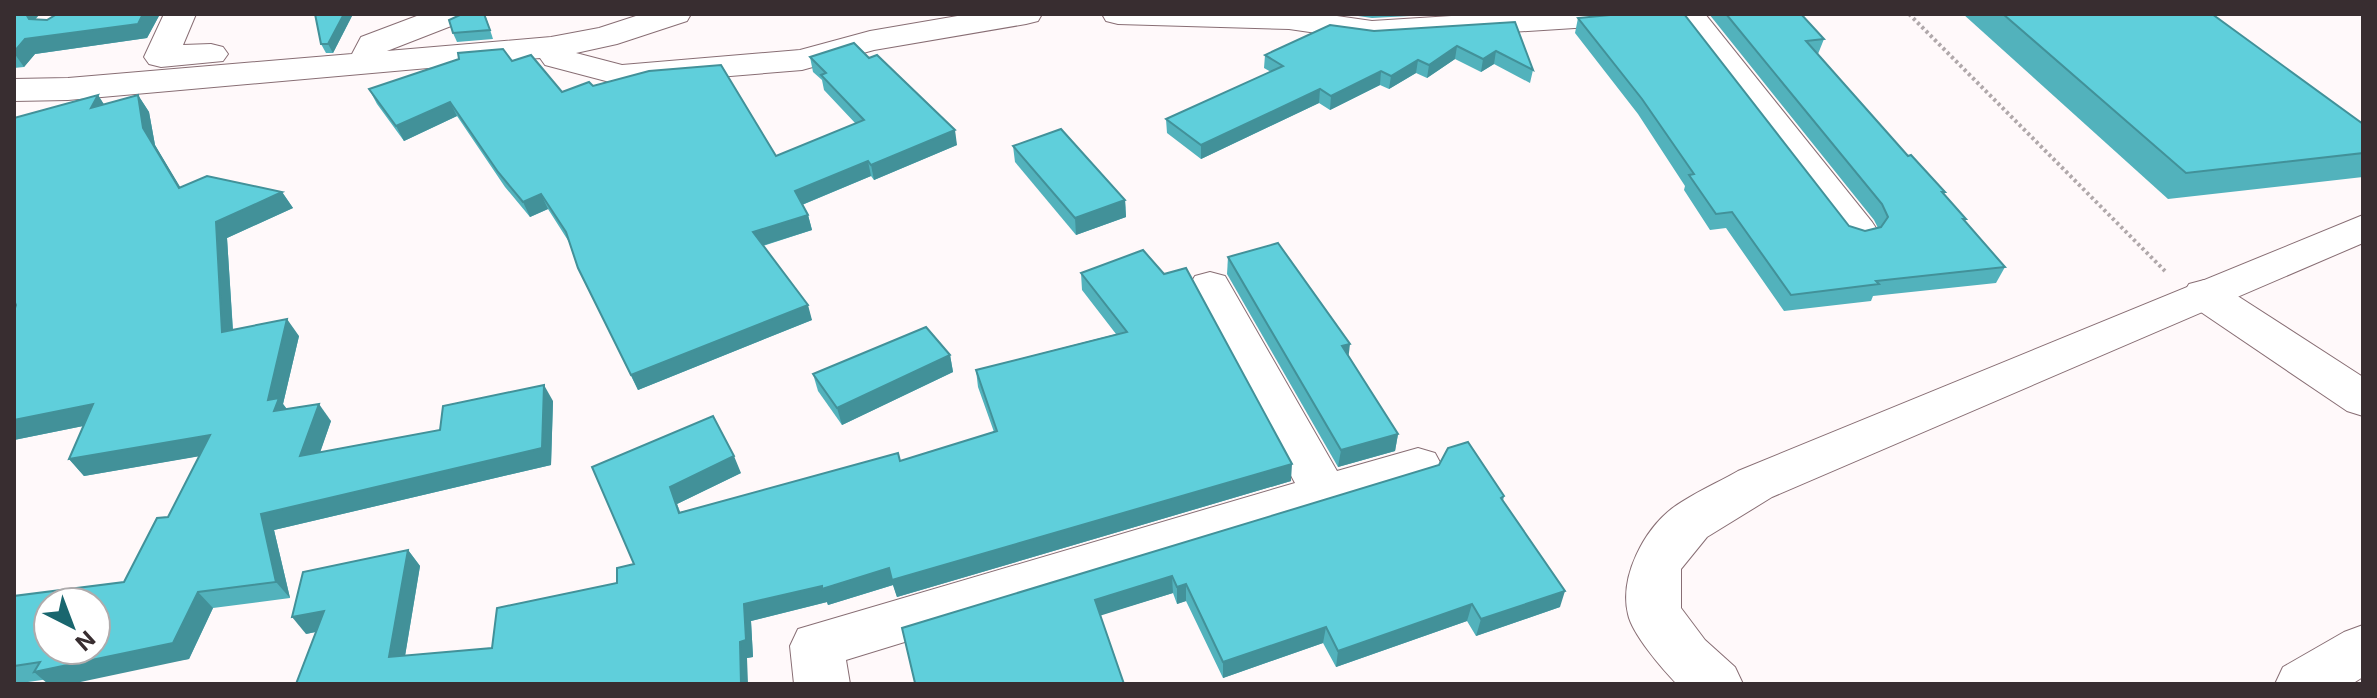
<svg xmlns="http://www.w3.org/2000/svg" width="2377" height="698" viewBox="0 0 2377 698" font-family="Inter,sans-serif">
<style>
.lines{fill:none;stroke-linecap:round;stroke-linejoin:round}
.minor-casing{stroke:#886e74;stroke-width:2}
.tertiary-casing{stroke:#886e74;stroke-width:2}
.path{stroke:#b0a8aa;stroke-width:4;stroke-dasharray:3 3;stroke-linecap:butt}
.minor{fill:#fff;fill-rule:evenodd}
.tertiary{fill:#fff;fill-rule:evenodd}
.wall{fill:#52b2bc}
.shaded-wall{fill:#429199}
.building{fill:#5fcfdb;stroke:#429199;stroke-width:2;fill-rule:evenodd}
</style>
<rect width="100%" height="100%" fill="#fff9fa"/>
<g class="lines">
<defs>
<g id="minor">
<polygon points="164,14 196,14 183,45 211,44 223,47 228,54 223,61 161,67 149,64 144,57"/>
<polygon points="422,14 468,14 464,21 387,51 551,37 599,28 642,14 691,14 687,21 617,44 576,53 622,65 800,50 870,31 969,14 1042,14 1038,21 1026,24 874,50 802,70 621,85 545,65 540,58 68,100 14,101 14,79 68,78 352,54 361,37"/>
<polygon points="1102,14 1323,14 1372,21 1483,14 1653,14 1649,21 1637,24 1372,41 1289,29 1118,24 1106,21"/>
<polygon points="1672,14 1705,14 1872,222 1878,231 1872,240 1858,244 1844,240"/>
<polygon points="1210,272 1225,276 1337,471 1418,448 1435,453 1442,466 1435,479 846,660 850,684 794,684 790,646 798,629 1295,483 1189,286 1195,276"/>
<polygon points="2204,280 2219,284 2363,377 2363,416 2347,411 2189,304 2183,294 2189,284"/>
<polygon points="2363,625 2363,677 2352,684 2275,684 2283,667 2344,632"/>
</g>
<path id="tertiary" d="M2363,215v28l-591,254 -65,40 -26,32v39l24,32 30,27 8,17h-66c-14,-14 -45,-50 -49,-70 -9,-37 16,-85 46,-107 20,-14 43,-24 64,-36z"/>
</defs>
<!-- minor casing -->
<use href="#minor" class="minor-casing"/>
<!-- tertiary casing -->
<use href="#tertiary" class="tertiary-casing"/>
<!-- path -->
<polyline class="path" points="1909,14 2165,271"/>
<!-- minor -->
<use href="#minor" class="minor"/>
<!-- tertiary -->
<use href="#tertiary" class="tertiary"/>
</g>
<!-- wall -->
<g class="wall">
<polygon points="14,14 35,20 47,20 57,14 160,14 147,38 35,54 24,67 14,68"/>
<polygon points="315,14 353,14 333,53 326,53 321,44"/>
<polygon points="485,14 493,39 457,42 453,33"/>
<polygon points="1344,14 1447,14 1372,18"/>
<polygon points="1709,14 1801,14 1824,39 1818,54 1908,156 1945,192 1944,194 1966,219 1965,221 2005,267 1996,283 1873,296 1871,301 1784,311 1726,228 1710,230 1684,190 1685,186 1638,114 1575,33 1578,18 1849,226 1865,231 1878,228 1874,220"/>
<polygon points="1963,14 2212,14 2363,124 2363,177 2168,199"/>
<polygon points="1515,22 1533,70 1530,83 1494,64 1481,72 1455,59 1427,78 1416,73 1389,89 1380,85 1330,110 1319,103 1201,159 1167,133 1166,119 1271,72 1264,68 1265,55 1374,31"/>
<polygon points="810,57 957,145 874,180 871,176 802,205 808,215 812,230 763,246 812,320 638,390 585,283 578,268 569,242 548,209 530,217 505,187 457,116 404,141 377,104 369,89 512,61 562,92 593,86 776,156 856,124 824,90 822,80 813,72"/>
<polygon points="98,95 104,105 138,95 149,112 155,145 180,188 282,192 293,208 227,238 233,330 299,336 283,404 287,409 331,421 320,452 440,430 553,401 551,465 274,530 290,598 213,608 189,659 14,684 14,596 124,582 168,517 199,456 84,476 69,459 83,426 14,440 14,311"/>
<polygon points="1013,146 1125,200 1126,217 1076,235 1015,162"/>
<polygon points="1228,257 1348,355 1398,434 1395,451 1338,467 1227,274"/>
<polygon points="1081,273 1291,481 897,597 893,585 828,605 827,602 751,621 753,657 747,658 296,684 316,632 306,634 408,550 420,566 405,656 492,648 617,583 634,564 592,467 741,473 677,504 680,512 900,461 994,432 978,387 976,370 1116,334 1082,290"/>
<polygon points="950,355 953,372 842,425 818,391 813,374"/>
<polygon points="1504,496 1503,501 1560,607 1476,636 1467,621 1336,667 1323,643 1223,678 1186,601 1177,604 1173,593 1100,615 915,683 902,628"/>
</g>
<!-- shaded-wall -->
<g class="shaded-wall">
<polygon points="26,14 40,14 33,22 39,34"/>
<polygon points="143,14 160,14 147,38 35,54 24,67 14,53 25,39"/>
<polygon points="344,14 353,14 333,53 328,44"/>
<polygon points="1457,46 1455,59 1427,78 1429,65"/>
<polygon points="1496,51 1494,64 1481,72 1483,59"/>
<polygon points="1418,60 1416,73 1389,89 1391,76"/>
<polygon points="1381,71 1380,85 1330,110 1331,96"/>
<polygon points="1320,89 1319,103 1201,159 1201,145"/>
<polygon points="98,95 109,112 91,108"/>
<polygon points="138,95 149,112 155,145 191,205 179,188 143,128"/>
<polygon points="450,102 457,116 404,141 396,126"/>
<polygon points="955,130 957,145 874,180 871,165"/>
<polygon points="868,161 871,176 799,206 795,191"/>
<polygon points="282,192 293,208 227,238 234,349 222,332 216,222"/>
<polygon points="541,194 548,209 530,217 523,202"/>
<polygon points="1125,200 1126,217 1076,235 1075,218"/>
<polygon points="808,215 812,230 758,247 753,232"/>
<polygon points="808,305 812,320 638,390 631,375"/>
<polygon points="287,319 299,336 283,404 291,415 274,411 268,400"/>
<polygon points="1350,344 1348,361 1342,346"/>
<polygon points="950,355 953,372 842,425 837,408"/>
<polygon points="544,385 553,401 551,465 274,530 290,598 276,582 261,514"/>
<polygon points="93,404 108,421 14,440 14,420"/>
<polygon points="319,404 331,421 313,473 300,456"/>
<polygon points="1398,434 1395,451 1338,467 1341,450"/>
<polygon points="210,435 224,452 84,476 69,459"/>
<polygon points="734,456 741,473 677,504 687,530 670,487"/>
<polygon points="1292,464 1291,481 897,597 893,585 828,605 827,602 751,621 753,657 747,658 748,684 741,684 740,642 744,604 889,568"/>
<polygon points="408,550 420,566 402,674 389,657"/>
<polygon points="1172,576 1173,593 1096,617 1095,600"/>
<polygon points="1186,584 1186,601 1177,604 1177,587"/>
<polygon points="1565,591 1560,607 1476,636 1481,619"/>
<polygon points="198,592 213,608 189,659 71,684 48,684 34,672"/>
<polygon points="1472,604 1467,621 1336,667 1338,651"/>
<polygon points="324,611 337,627 306,634 292,617"/>
<polygon points="1326,627 1323,643 1223,678 1223,662"/>
</g>
<!-- building -->
<g class="building">
<polygon points="14,14 26,14 29,19 47,20 57,14 143,14 138,24 25,39 14,52"/>
<polygon points="315,14 344,14 328,44 321,44"/>
<polygon points="462,14 484,14 490,30 453,33 449,20"/>
<polygon points="1621,14 1684,14 1849,226 1865,231 1881,227 1888,217 1882,204 1726,14 1801,14 1824,39 1806,41 1908,156 1911,155 1945,192 1942,192 1966,219 1963,219 2005,267 1876,281 1879,284 1791,295 1732,212 1716,214 1689,175 1694,174 1642,99 1578,18"/>
<polygon points="2003,14 2212,14 2363,124 2363,153 2186,173"/>
<polygon points="1515,22 1533,70 1496,51 1483,59 1457,46 1429,65 1418,60 1391,76 1381,71 1331,96 1320,89 1201,145 1166,119 1283,66 1265,55 1330,25 1374,31"/>
<polygon points="854,43 869,58 877,55 955,130 871,165 868,161 795,191 808,215 753,232 808,305 631,375 578,268 566,232 541,194 523,202 498,172 450,102 396,126 369,89 459,59 458,53 503,49 512,61 531,55 562,92 589,82 593,86 649,71 721,65 776,156 864,120 821,75 826,73 810,57"/>
<path d="M98,95l-7,13 47,-13 5,33 36,60 28,-12 75,16 -66,30 6,110 65,-13 -19,81 11,-2 -5,13 45,-7 -19,52 140,-26 3,-24 101,-21 -2,63 -281,66 15,68 -78,10 -25,51 -139,29 6,-10 -26,4v-70l110,-14 33,-64 11,-1 42,-82 -141,24 24,-55 -79,16v-109l2,-6 -2,-5v-182zM48,602h48v48h-48z"/>
<polygon points="1061,129 1125,200 1075,218 1013,146"/>
<polygon points="1278,243 1350,344 1342,346 1398,434 1341,450 1228,257"/>
<polygon points="1143,250 1164,274 1186,268 1292,464 892,580 889,568 822,589 822,586 744,604 746,640 740,642 741,684 296,684 324,611 292,617 303,572 408,550 389,657 492,648 497,608 617,583 617,568 634,564 592,467 713,416 734,456 670,487 679,513 898,453 900,461 997,431 976,370 1127,332 1081,273"/>
<polygon points="926,327 950,355 837,408 813,374"/>
<polygon points="1468,442 1504,496 1501,498 1565,591 1481,619 1472,604 1338,651 1326,627 1223,662 1186,584 1177,587 1172,576 1095,600 1124,684 910,684 915,683 902,628 1439,465 1448,448"/>
</g>
<!-- border -->
<rect width="2377" height="698" fill="none" stroke="#382d30" stroke-width="32"/>
<!-- north arrow -->
<g transform="translate(72 626) rotate(138)"><circle r="38" fill="#ffffff" stroke="#afabac" stroke-width="2"/>
<path d="M0-6L14 30L0 20L-14 30Z" fill="#19666e"/>
<text y="-12" font-size="22" font-weight="bold" text-anchor="middle" fill="#382d30">N</text>
</g>
</svg>
